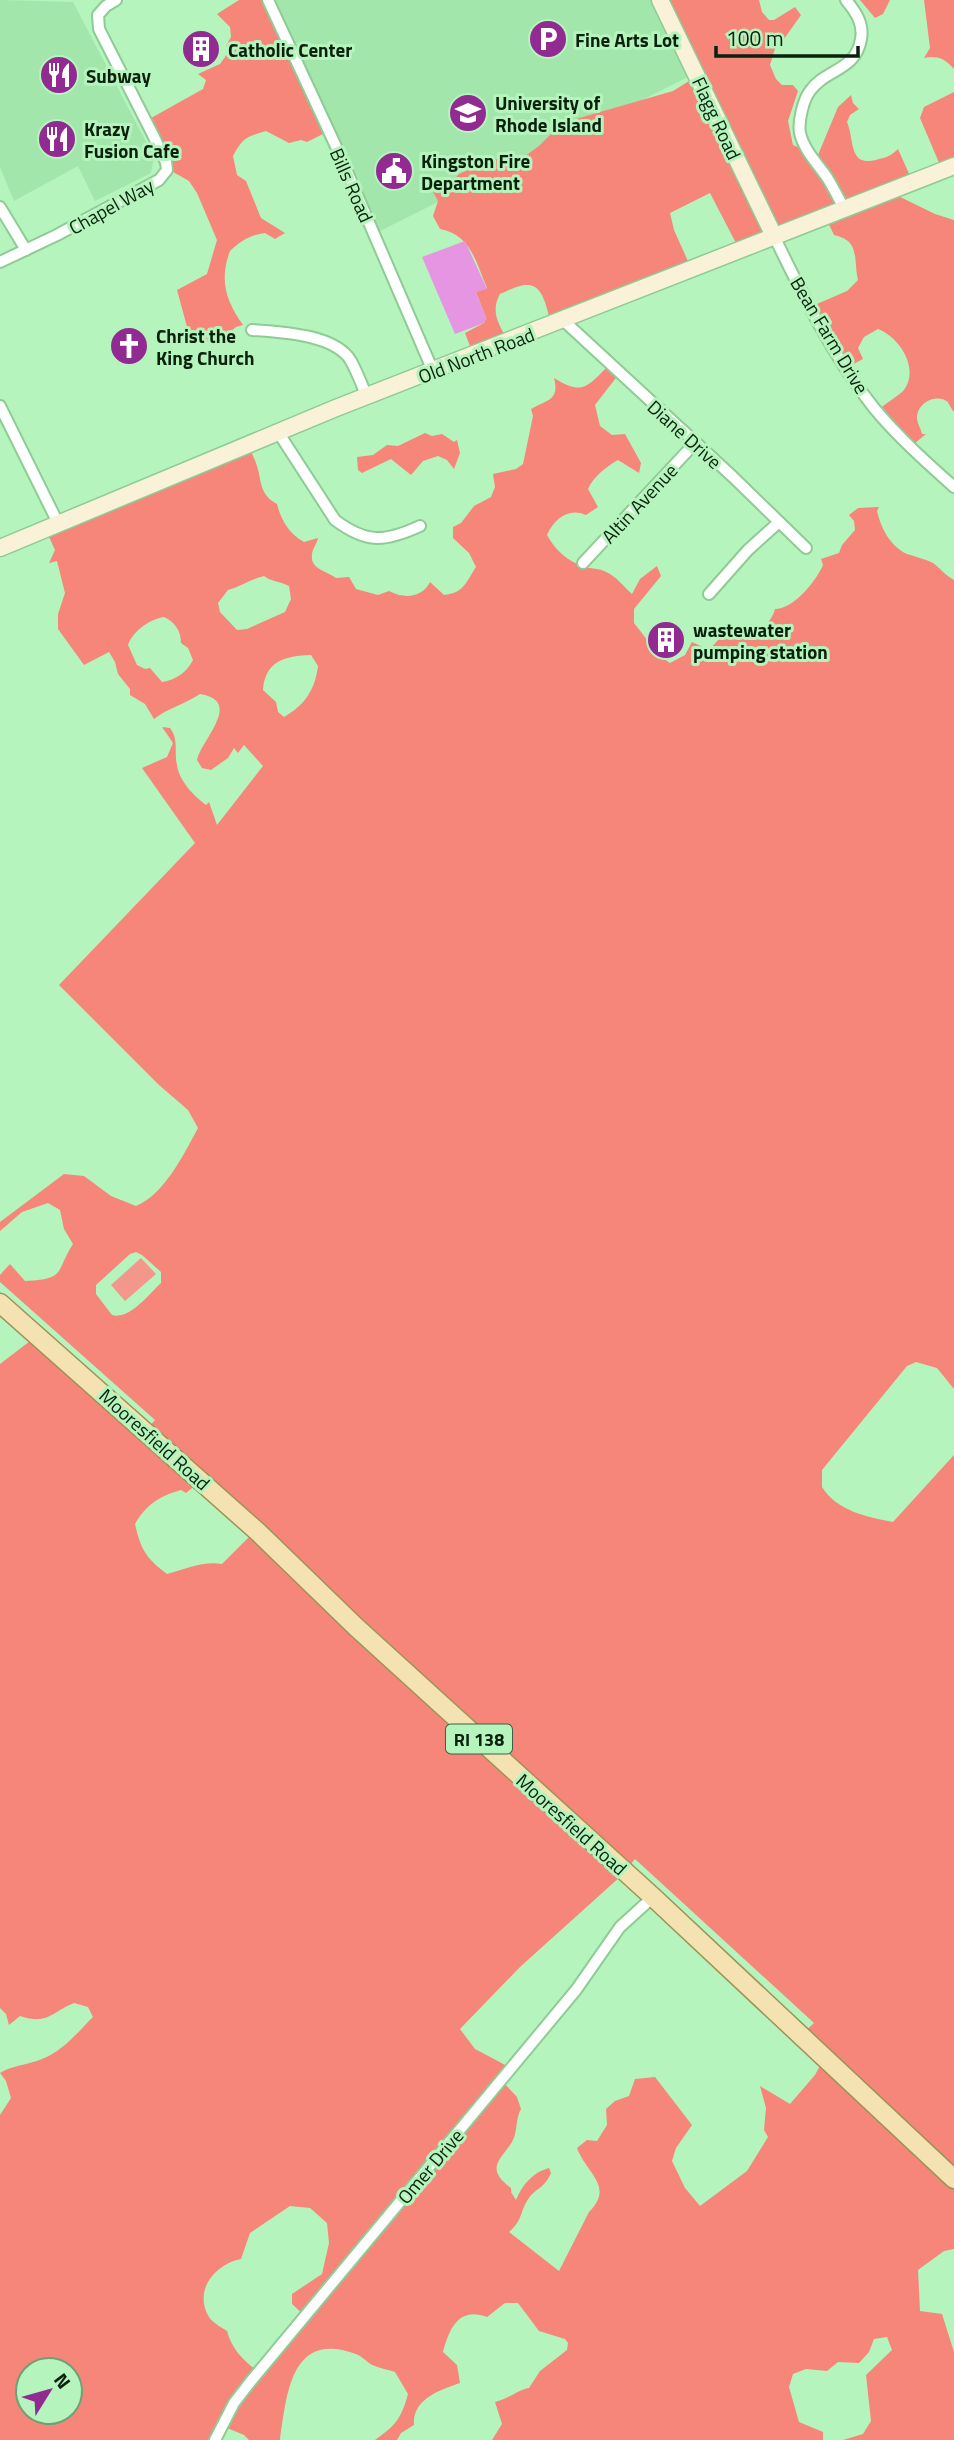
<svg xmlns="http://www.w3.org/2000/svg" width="954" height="2440" viewBox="0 0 954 2440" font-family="'Titillium Web',sans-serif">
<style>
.built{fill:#a3e6ab}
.green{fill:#f3978c}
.forest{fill:#f68679;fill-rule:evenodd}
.water{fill:#e695e3}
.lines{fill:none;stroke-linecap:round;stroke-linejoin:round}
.street-casing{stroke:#8ecb95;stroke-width:14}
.secondary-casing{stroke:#8ecb95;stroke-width:19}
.primary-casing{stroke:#9e9258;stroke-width:21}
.street{stroke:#fff;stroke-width:10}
.secondary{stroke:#faf1d9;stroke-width:16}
.primary{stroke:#f5e2b3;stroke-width:18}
.labels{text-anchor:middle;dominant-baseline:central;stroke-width:6;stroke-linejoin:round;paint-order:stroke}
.shield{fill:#b5f4bc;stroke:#3d6042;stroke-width:2}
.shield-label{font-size:18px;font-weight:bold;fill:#09210d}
.poi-label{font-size:19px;font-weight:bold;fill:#09210d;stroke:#b5f4bc;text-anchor:start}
.street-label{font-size:19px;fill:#09210d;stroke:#b5f4bc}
</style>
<rect width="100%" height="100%" fill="#b5f4bc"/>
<!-- built -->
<g class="built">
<polygon points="0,0 73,2 154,157 151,173 95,201 78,166 14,201 0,167"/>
<polygon points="268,0 720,0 696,73 374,234"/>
</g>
<!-- green -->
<polygon class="green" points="141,1258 156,1274 125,1301 111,1285"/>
<!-- forest -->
<g class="forest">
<path d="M239,0h24l60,134 -16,8 -6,-2 -12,3 -23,-12c-20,6 -23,7 -33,25l4,19 9,6 15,37 24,15 -10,6 -10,-6c-15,2 -24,8 -35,18 -11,29 -4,50 13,74l-7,2 -13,11 -31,7 -15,-55 30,-16 10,-34 -20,-47 -8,-12 -30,-17 -4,-20 -11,-22 59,-33 3,-9 -8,-6 22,-10 8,-11 -2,-7 5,-9 -1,-10 -13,-13z"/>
<path d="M659,0h100l3,12 7,8h5l21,-13 6,8 -17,24 -7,3 -7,23 6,14 6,6h11l5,6 -10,30 5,24 25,10 20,-48 13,-12 2,8 6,6 -9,6 -3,7c8,19 1,47 32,37 9,-2 13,-4 19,-10l12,27 -20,16 45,22 19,6v192c-1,-1 -6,-9 -6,-10 -12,-9 -31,1 -31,16 0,5 4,11 5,16h4l-17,14 -31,-37c7,-8 22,-16 26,-21 16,-22 -5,-53 -26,-61l-14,8 -6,11 5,11 -19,10 -34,-62 37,-16 11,-11c-5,-21 3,-39 -24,-45l-9,-19 -87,31 -28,-54 -40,20 4,17 17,38 -140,55c-4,-12 -7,-38 -23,-38 -8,-1 -21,6 -28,9 -10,18 -1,31 8,47l-35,13 -8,-21 19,-10 2,-5 -10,-26 11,-4c-11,-26 -16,-53 -47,-59l-7,-13 5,-15 -5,-9 13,-12h7l6,-6 36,-16 15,9 29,-21 23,-23 111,-32 21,-13z"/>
<polygon points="860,0 890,0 883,14 875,18"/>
<path d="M924,0h30v69c-9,-10 -16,-14 -30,-11l6,-10z"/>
<polygon points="954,92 954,165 940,165 920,118 924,107"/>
<path d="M609,365l10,9 -24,31 5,21 12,9 13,-1 16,29 -2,10 -21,-13c-11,6 -25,17 -30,29l10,18 -12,8c-17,-8 -32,4 -39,20 9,16 20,26 38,32 7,2 14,1 21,5 10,4 18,15 26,22l8,-15 17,-13 4,10 -27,33v14c9,11 26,35 36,40l15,-8 7,-13 17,8 22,-24c5,2 11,6 16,7 13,2 26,-14 28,-24 19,0 41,-28 48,-44l-2,-6 18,-6 3,-8 13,-15 -1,-9 -5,-6 9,-7 21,-1 -2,4c4,17 13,35 30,43 9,3 18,5 26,9 7,5 13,13 21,17v809l-17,-21 -21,-6 -9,4 -85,104v17c15,24 45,30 71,35l61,-67v794l-10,2 -26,19 2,41 22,3 12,38v88h-111l20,-6 8,-13 -5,-46 26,-25 -5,-13 -13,2 -5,13 -10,11 -21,-1 -11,9 -21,-2 -13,5 -4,13 10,35 24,10v8h-331l10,-16 -7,-22c14,-3 22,-12 34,-14l11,-17 27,-21 1,-7 -3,-4 -26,-8 -21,-28h-13l-18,14c-29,-11 -38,13 -44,35l14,13 3,18c-20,7 -48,16 -46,42l-13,8 -4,7h-22c21,-15 26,-21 33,-46l-13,-22c-8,-3 -19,-4 -26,-9 -4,-3 -8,-7 -13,-9 -65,-24 -69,39 -76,86h-31l-5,-5 -24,-10 -8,15h-212v-325l11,-17 -5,-17 -6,-8c13,-8 28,-8 42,-14 21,-8 36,-27 51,-42l-5,-10 -14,-4c-24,10 -26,22 -54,13l-11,9 -3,-11 -6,-6v-644l38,-29 110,93 7,-8 -155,-138v-7l10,-11 15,17c42,-2 30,-9 48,-37l-9,-15 -4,-19 -12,-7 -26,9 -22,19v-9l64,-48 20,2 27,20 25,10c28,-11 48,-52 62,-78l-10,-18 -29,-25 -100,-100 136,-142 -53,-75 25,-11 6,-14 -11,-16 8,1c9,12 4,23 7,37 2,16 17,31 29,40l3,-3 8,23 46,-59 -19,-21 -6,8 -4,-5 -6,10 -17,12 -9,-2 -5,-8c4,-20 47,-59 3,-66 -15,10 -32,14 -46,25l-9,-15 -15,-9v-6l-12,-15 -3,-12 -6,-10 -25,13 -26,-36v-15l7,-21 -8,-32 -8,2 6,-13 -10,-22 203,-83c3,7 7,14 9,21 5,16 2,28 20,38 4,16 12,30 27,38l14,-4c-1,6 -6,11 -6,17 -2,14 15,16 24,23l13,-1 7,12 22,6 11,-4c15,8 33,7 41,-9l14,13c20,-2 22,-13 32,-28l-7,-14 -16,-15v-11l8,-4 13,-17 17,-9 4,-10 -2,-13 23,-5 7,-5 10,-48 -2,-7c16,-9 29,-9 23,-31 29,18 33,9 55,-13zM264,576c8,6 16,5 25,10l2,13 -6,13 -38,17 -10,1 -17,-18 -2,-9 10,-13c13,-4 23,-11 36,-14zM164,617c11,5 17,14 17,26l7,5 5,12c-6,12 -17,20 -31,22l-12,-14 -5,1 -8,-4 -9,-20c5,-14 22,-26 36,-28zM311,655l7,11c-3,24 -13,39 -34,51l-6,-5 -2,-10 -13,-12c2,-29 22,-34 48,-35zM136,1252l6,3 19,17v11c-12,11 -31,37 -49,32l-16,-21v-9l34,-31zM202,1480l54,50 -34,34c-19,-3 -36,5 -55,10 -21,-16 -26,-24 -32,-50 11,-19 24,-28 46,-34l5,3zM635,1859l179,164 -17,16 25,23 -7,13 -25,29 -30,-18 6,22 -2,22 4,7 -21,34 -47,35 -15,-18 -13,-27 4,-13 16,-23 -37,-48 -20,2 -6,17 -14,5 -9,8 1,16 -10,16 -10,-1 -10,8c9,25 38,38 12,64l-30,59 -50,-39c15,-13 10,-20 20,-34 8,-11 15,-9 22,-25l-2,-5c-16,4 -27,17 -33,32l-5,-8v-4c-27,-20 -10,-28 1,-46 6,-10 3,-23 9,-33l-4,-12 -15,-16 9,-13 -36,-19 -15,-20 60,-62 101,-91zM290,2206l20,2 17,15 2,20 -7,31 -30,20v10l13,12 -49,54c-14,-11 -24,-21 -29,-39 -6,-4 -14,-8 -18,-14 -16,-26 6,-53 32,-58l9,-26zM28,2370h42v42h-42z"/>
<polygon points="425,433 432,436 442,434 454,442 457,440 460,453 454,469 447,460 438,456 423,461 411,475 391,459 362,473 358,470 357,457 373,455 387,445 398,446"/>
</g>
<!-- water -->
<polygon class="water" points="465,241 487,289 476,292 486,318 484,323 455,334 422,257"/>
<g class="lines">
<defs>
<g id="street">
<polyline points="268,0 339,153 433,371"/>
<polyline points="0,207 26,250"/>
<path d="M844,208c-5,-9 -10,-19 -16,-29 -9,-14 -24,-28 -28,-46 -2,-11 3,-33 10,-42 15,-22 46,-20 51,-52 3,-16 -6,-28 -15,-39"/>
<path d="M774,236c28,58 59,121 100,172 24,29 52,54 80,79"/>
<polyline points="0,262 57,235 159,180 167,170 166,162 153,135 99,29 98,15 106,6 116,0"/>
<polyline points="564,321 733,477 806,548"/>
<path d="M252,330c28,2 83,4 99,31 6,11 11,24 16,36"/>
<polyline points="0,406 58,523"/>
<path d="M278,432l57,88c32,24 50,22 85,6"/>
<polyline points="583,563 695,443"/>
<polyline points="709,594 748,550 779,522"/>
<polyline points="215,2440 234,2403 251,2381 576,1990 620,1927 653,1897"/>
</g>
<g id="secondary">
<polyline points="660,0 774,236"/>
<polyline points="0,548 336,408 954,166"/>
</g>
<polyline id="primary" points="0,1303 258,1532 356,1627 653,1897 954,2179"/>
</defs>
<!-- street casing -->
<use href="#street" class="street-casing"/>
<!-- secondary casing -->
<use href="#secondary" class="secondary-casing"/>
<!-- primary casing -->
<use href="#primary" class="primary-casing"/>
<!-- street -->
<use href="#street" class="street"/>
<!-- secondary -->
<use href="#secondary" class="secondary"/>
<!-- primary -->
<use href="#primary" class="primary"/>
</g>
<!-- icons -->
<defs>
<symbol id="parking-disc" viewBox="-11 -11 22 22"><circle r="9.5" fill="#912b91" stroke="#b5f4bc"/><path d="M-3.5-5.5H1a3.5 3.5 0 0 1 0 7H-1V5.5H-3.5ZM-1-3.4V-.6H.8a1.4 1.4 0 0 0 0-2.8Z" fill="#fff"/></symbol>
<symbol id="building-disc" viewBox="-11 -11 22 22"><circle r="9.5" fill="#912b91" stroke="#b5f4bc"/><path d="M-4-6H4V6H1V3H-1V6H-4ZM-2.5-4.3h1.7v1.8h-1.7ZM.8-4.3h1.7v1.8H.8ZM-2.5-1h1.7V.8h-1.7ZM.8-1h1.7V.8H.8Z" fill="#fff"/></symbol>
<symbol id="restaurant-disc" viewBox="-11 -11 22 22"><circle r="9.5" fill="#912b91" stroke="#b5f4bc"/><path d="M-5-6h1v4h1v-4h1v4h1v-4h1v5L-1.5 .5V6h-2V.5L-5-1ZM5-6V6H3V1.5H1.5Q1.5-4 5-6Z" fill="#fff"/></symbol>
<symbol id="university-disc" viewBox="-11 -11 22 22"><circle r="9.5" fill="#912b91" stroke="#b5f4bc"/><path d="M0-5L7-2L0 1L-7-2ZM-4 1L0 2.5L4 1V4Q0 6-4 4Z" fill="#fff"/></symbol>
<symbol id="civic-disc" viewBox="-11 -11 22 22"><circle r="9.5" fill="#912b91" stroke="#b5f4bc"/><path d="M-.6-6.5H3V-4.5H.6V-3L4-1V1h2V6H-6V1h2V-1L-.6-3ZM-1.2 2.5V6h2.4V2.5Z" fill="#fff"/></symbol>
<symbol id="church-disc" viewBox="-11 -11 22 22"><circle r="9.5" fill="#912b91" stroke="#b5f4bc"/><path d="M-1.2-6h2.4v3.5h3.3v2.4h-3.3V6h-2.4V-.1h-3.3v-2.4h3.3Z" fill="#fff"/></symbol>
</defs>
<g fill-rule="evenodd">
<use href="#parking-disc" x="526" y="17" width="44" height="44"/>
<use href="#building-disc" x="179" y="27" width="44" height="44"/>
<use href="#restaurant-disc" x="37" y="53" width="44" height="44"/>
<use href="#university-disc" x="446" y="91" width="44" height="44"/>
<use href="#restaurant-disc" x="35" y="117" width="44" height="44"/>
<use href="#civic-disc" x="372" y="149" width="44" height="44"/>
<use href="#church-disc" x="107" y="324" width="44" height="44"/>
<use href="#building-disc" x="644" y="618" width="44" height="44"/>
</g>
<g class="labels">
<!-- shield labels -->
<rect class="shield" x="446" y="1724.5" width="66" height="29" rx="5"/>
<g class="shield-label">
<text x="479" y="1739">RI 138</text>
</g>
<!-- poi labels -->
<g class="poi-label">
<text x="575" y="39">Fine Arts Lot</text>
<text x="228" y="49">Catholic Center</text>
<text x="86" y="75">Subway</text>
<text x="495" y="102">University of<tspan x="495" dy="22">Rhode Island</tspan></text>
<text x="84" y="128">Krazy<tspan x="84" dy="22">Fusion Cafe</tspan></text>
<text x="421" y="160">Kingston Fire<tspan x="421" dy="22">Department</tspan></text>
<text x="156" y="335">Christ the<tspan x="156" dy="22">King Church</tspan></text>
<text x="693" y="629">wastewater<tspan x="693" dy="22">pumping station</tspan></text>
</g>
<!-- street labels -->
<g class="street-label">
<text transform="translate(717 118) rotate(65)">Flagg Road</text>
<text transform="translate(352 185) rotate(66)">Bills Road</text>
<text transform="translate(111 206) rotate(-29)">Chapel Way</text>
<text transform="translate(830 335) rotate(59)">Bean Farm Drive</text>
<text transform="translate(476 355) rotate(-21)">Old North Road</text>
<text transform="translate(685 434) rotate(42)">Diane Drive</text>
<text transform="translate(639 503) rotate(-47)">Altin Avenue</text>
<text transform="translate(155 1439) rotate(42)">Mooresfield Road</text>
<text transform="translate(572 1824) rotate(42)">Mooresfield Road</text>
<text transform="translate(430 2166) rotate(-50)">Omer Drive</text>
</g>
</g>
<!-- north arrow -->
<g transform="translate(49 2391) rotate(53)"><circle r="33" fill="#b5f4bc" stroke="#70a076" stroke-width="2"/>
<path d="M0-5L12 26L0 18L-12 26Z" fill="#912b91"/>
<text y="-10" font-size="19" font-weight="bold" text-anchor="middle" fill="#09210d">N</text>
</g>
<!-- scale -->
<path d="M716 46v10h142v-10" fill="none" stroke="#09210d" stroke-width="3.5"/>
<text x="726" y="46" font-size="21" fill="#09210d" stroke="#b5f4bc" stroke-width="5" paint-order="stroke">100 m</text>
</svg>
